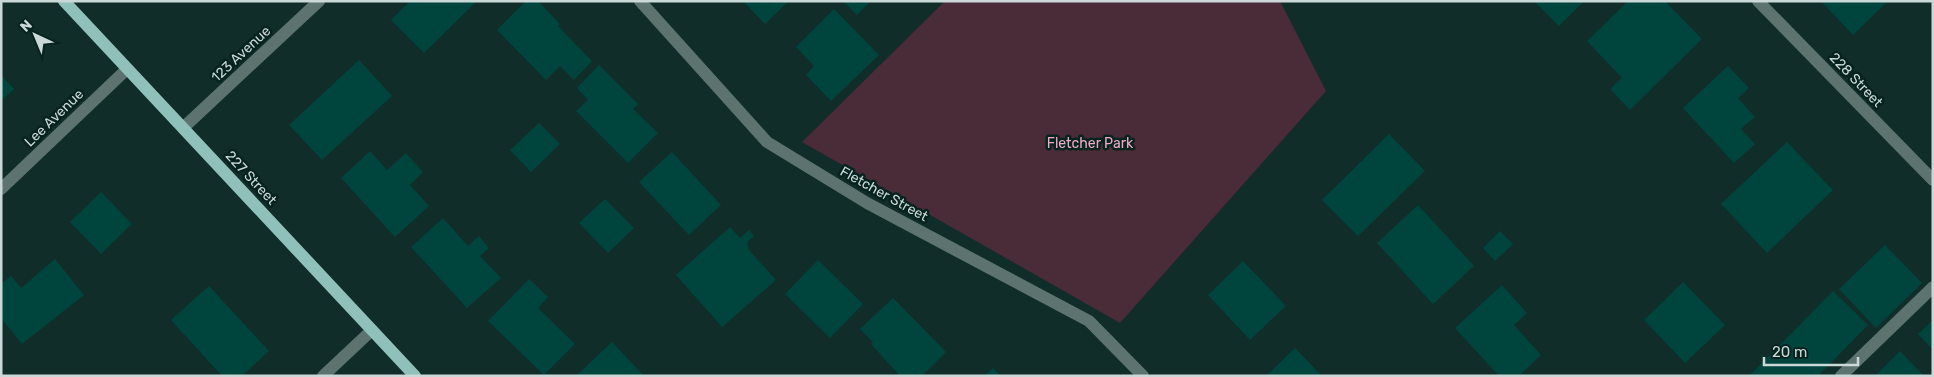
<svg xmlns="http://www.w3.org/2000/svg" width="1934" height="377" viewBox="0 0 1934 377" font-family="Rubik,sans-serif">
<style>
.green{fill:#4a2b38}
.building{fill:#00443e}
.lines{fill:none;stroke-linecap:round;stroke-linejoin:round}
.minor{stroke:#5c7370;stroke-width:12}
.major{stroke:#8fc0b9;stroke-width:12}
.labels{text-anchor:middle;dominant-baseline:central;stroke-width:5;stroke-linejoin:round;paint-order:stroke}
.street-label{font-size:14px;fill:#cad9d7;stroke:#072320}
.park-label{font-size:14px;fill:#f2a9c6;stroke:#072320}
</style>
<rect width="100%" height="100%" fill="#112d29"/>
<!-- green -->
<polygon class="green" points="945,1 1280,1 1326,91 1120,323 802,142"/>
<!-- building -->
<g class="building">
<polygon points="410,1 477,1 424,53 391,20"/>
<polygon points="526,1 538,1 560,24 558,26 592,61 574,80 560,66 546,80 497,30"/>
<polygon points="743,1 789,1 765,24"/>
<polygon points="843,1 871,1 857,15"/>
<polygon points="1534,1 1584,1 1559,26"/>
<polygon points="1628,1 1665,1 1702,39 1630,110 1610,89 1622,78 1587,41"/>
<polygon points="1821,1 1888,1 1853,35"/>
<polygon points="834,9 879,55 831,101 806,75 814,66 796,47"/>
<polygon points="359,60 392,96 322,160 289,125"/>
<polygon points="599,65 638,104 633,109 658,133 628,163 576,111 588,100 577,88"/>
<polygon points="1728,66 1749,88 1738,98 1755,117 1741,129 1755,144 1734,163 1683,108"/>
<polygon points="1,75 14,89 1,101"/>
<polygon points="539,123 560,144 531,172 510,150"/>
<polygon points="1389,134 1425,171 1358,236 1322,200"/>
<polygon points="1787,142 1833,190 1767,253 1721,204"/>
<polygon points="370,151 387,170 406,153 423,172 410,185 429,206 395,237 341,178"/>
<polygon points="672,152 721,205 689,235 639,182"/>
<polygon points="101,192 132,224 101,254 70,222"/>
<polygon points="605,199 634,228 608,253 579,223"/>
<polygon points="1418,205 1474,266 1433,304 1377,243"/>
<polygon points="443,218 468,246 479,236 489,248 480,256 501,278 467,308 411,247"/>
<polygon points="730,227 740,238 749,230 754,236 747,242 749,250 776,280 722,327 676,275"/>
<polygon points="1500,231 1513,244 1495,261 1483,248"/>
<polygon points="1885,245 1922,283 1876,328 1839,289"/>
<polygon points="55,259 84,295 22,344 1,318 1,284 11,276 21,288"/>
<polygon points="818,260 863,304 830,338 785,294"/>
<polygon points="1243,261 1286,306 1250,340 1208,295"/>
<polygon points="529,279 548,297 538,308 575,344 544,375 488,321"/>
<polygon points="1683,282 1725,325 1685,363 1644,320"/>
<polygon points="1502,285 1527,313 1514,325 1541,355 1519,376 1499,376 1455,328"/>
<polygon points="209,286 269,351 242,376 222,376 171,320"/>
<polygon points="1833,291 1868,325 1818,376 1749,376"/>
<polygon points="893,298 946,352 922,376 900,376 871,344 873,342 860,329"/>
<polygon points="1933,320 1933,350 1918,334"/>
<polygon points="612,342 644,376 576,376"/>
<polygon points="1295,348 1322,376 1266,376"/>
<polygon points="1900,351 1924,376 1875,376"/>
<polygon points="993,368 1001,376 984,376"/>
</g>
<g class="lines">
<!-- minor -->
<g class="minor">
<polyline points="640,1 767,142 867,203 1089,321 1143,376"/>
<polyline points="1758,1 1933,180"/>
<polyline points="183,128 319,1"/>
<polyline points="1,189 127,69"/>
<polyline points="323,376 372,330"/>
<polyline points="1841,376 1933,287"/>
</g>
<!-- major -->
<polyline class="major" points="64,1 415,376"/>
</g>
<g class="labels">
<!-- street labels -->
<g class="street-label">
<text transform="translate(241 54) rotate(-43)">123 Avenue</text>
<text transform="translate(1856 80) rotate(46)">228 Street</text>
<text transform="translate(54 118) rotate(-44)">Lee Avenue</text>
<text transform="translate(251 178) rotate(47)">227 Street</text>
<text transform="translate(884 194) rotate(29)">Fletcher Street</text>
</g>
<!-- park labels -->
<g class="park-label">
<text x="1090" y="143">Fletcher Park</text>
</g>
</g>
<!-- border -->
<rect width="1934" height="377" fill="none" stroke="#cad9d7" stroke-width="5"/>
<!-- north arrow -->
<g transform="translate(35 35) rotate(316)" stroke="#072320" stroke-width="4" paint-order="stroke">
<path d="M0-4L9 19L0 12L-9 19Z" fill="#cad9d7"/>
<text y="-8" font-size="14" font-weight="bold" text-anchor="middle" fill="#cad9d7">N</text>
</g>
<!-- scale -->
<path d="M1764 357v8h94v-8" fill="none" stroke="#cad9d7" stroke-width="2.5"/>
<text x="1772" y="357" font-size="15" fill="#cad9d7" stroke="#072320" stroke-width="4" paint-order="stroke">20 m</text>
</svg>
